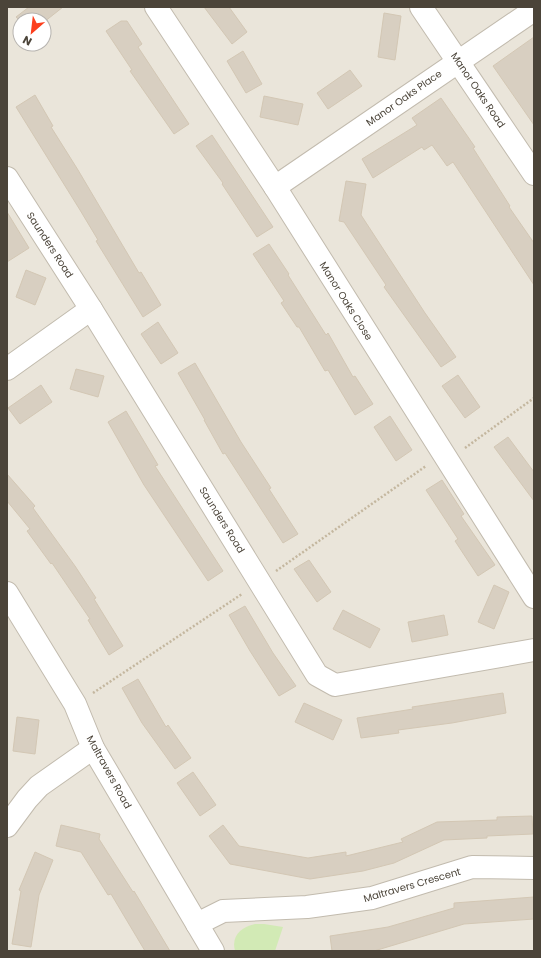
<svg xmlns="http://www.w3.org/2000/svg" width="541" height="958" viewBox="0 0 541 958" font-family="Poppins,sans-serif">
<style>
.residential{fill:#eae5da;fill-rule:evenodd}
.green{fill:#d2eab5}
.building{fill:#d8cfc1;stroke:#d3c7b4}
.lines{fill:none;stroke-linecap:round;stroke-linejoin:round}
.minor-casing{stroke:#c2bbae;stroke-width:24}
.path{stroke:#c4b79f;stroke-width:2.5;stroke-dasharray:2 2;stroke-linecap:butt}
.minor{stroke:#fff;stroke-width:22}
.labels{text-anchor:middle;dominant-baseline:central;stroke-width:3;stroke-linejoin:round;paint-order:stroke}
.street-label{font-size:10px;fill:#4b4439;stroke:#fff}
</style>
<rect width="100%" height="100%" fill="#f6f3ec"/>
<!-- residential -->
<path class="residential" d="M7,7h527v944h-527zM20,20h24v24h-24z"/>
<!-- green -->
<path class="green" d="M255,924h9l19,3 -8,24h-40c-4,-15 6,-24 20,-27z"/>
<!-- building -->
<g class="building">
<polygon points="29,7 63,7 44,22 44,20 20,20 20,21 16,17"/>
<polygon points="204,7 229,7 247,32 232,44"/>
<polygon points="384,13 401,16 395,60 378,57"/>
<polygon points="121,21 127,21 142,44 138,47 189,124 174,134 130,71 132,70 106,31"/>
<polygon points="534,37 534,125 493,66"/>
<polygon points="243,51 262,84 246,93 227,61"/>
<polygon points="350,70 362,86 328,109 317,93"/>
<polygon points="35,95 53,126 51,127 78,170 139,273 141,272 161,305 143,317 96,241 98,240 80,210 16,107"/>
<polygon points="264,96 303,104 298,125 260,117"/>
<polygon points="441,98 475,147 473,148 510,206 509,207 534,243 534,285 453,162 447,166 432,145 424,150 422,147 373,178 362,159 417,125 412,118"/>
<polygon points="212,135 273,227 257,237 222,184 223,183 196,146"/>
<polygon points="346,181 366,184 361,215 425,313 456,357 441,367 384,287 386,285 344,222 339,221"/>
<polygon points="7,212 29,248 7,262"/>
<polygon points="269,244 289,274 288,275 326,335 328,333 353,377 355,376 373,404 355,415 328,370 325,371 299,327 297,327 281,303 284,301 253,254"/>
<polygon points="26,270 46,278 35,305 16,297"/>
<polygon points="158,322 178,353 161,364 141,334"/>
<polygon points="195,363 241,442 271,488 269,489 298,534 283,543 225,453 223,454 204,420 205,420 178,373"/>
<polygon points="76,369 104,376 98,397 70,389"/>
<polygon points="458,375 480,407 465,418 442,386"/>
<polygon points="41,385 52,402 20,424 8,408"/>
<polygon points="126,411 158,465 155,466 223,571 208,581 144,485 108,422"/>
<polygon points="390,416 412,450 396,461 374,427"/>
<polygon points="508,437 534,472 534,501 494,447"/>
<polygon points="7,474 35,506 33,508 75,566 96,598 94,599 123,646 109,655 88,620 90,619 52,563 51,564 27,531 30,529 7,501"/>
<polygon points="442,480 464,514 461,516 495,565 478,576 455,541 458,539 426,490"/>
<polygon points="309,560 331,592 317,602 294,569"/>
<polygon points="494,585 509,592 494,629 478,622"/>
<polygon points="245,606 273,653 296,686 279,696 250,651 229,615"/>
<polygon points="343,610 380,629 370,648 333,629"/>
<polygon points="444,615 448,635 412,642 408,622"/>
<polygon points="138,679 166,727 168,725 191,758 175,769 142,723 122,688"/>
<polygon points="503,693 506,713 452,723 398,730 399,733 361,738 357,718 413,709 412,707"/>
<polygon points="304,703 342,720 333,740 295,722"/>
<polygon points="17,717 39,720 35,754 13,751"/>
<polygon points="193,772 216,805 200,816 177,783"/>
<polygon points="532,816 533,834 487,836 487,838 444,840 394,863 363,871 310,879 230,864 209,836 223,825 239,846 308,858 346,852 346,856 403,842 401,839 437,822 497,820 497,817"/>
<polygon points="61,825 100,834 99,839 133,892 134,891 170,951 145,951 111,894 108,895 81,852 56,846"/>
<polygon points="35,852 53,860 39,895 31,947 12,944 21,891 19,890"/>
<polygon points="534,897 534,919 464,924 374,951 332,951 330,936 388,927 454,908 454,903"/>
</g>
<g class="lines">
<defs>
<g id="minor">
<polyline points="156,7 275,187 534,597"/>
<polyline points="421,7 534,174"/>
<polyline points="7,178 91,309 317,675 335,685 534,650"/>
<polyline points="275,187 534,10"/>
<polyline points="7,369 91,309"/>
<polyline points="7,593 75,704 93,748 213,951"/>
<polyline points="7,826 27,799 39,786 93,748"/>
<polyline points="197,924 223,911 307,907 372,898 472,867 534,868"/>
</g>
</defs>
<!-- minor casing -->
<use href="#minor" class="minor-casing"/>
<!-- path -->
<g class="path">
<polyline points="465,448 534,398"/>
<polyline points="276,571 426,466"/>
<polyline points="93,693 242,594"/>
</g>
<!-- minor -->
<use href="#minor" class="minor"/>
</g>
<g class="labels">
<!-- street labels -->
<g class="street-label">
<text transform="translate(478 90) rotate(56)">Manor Oaks Road</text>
<text transform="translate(404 98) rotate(-35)">Manor Oaks Place</text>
<text transform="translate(50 245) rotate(57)">Saunders Road</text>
<text transform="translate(346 301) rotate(58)">Manor Oaks Close</text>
<text transform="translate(222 520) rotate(58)">Saunders Road</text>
<text transform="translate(109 772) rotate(61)">Maltravers Road</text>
<text transform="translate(412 885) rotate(-16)">Maltravers Crescent</text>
</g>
</g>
<!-- border -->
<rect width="541" height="958" fill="none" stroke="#4b4439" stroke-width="16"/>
<!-- north arrow -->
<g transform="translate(32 32) rotate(208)"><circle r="19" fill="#ffffff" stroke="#b7b4b0"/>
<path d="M0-3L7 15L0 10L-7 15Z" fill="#fc3f1d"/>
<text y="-6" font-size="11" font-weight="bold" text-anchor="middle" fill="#4b4439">N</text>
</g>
</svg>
